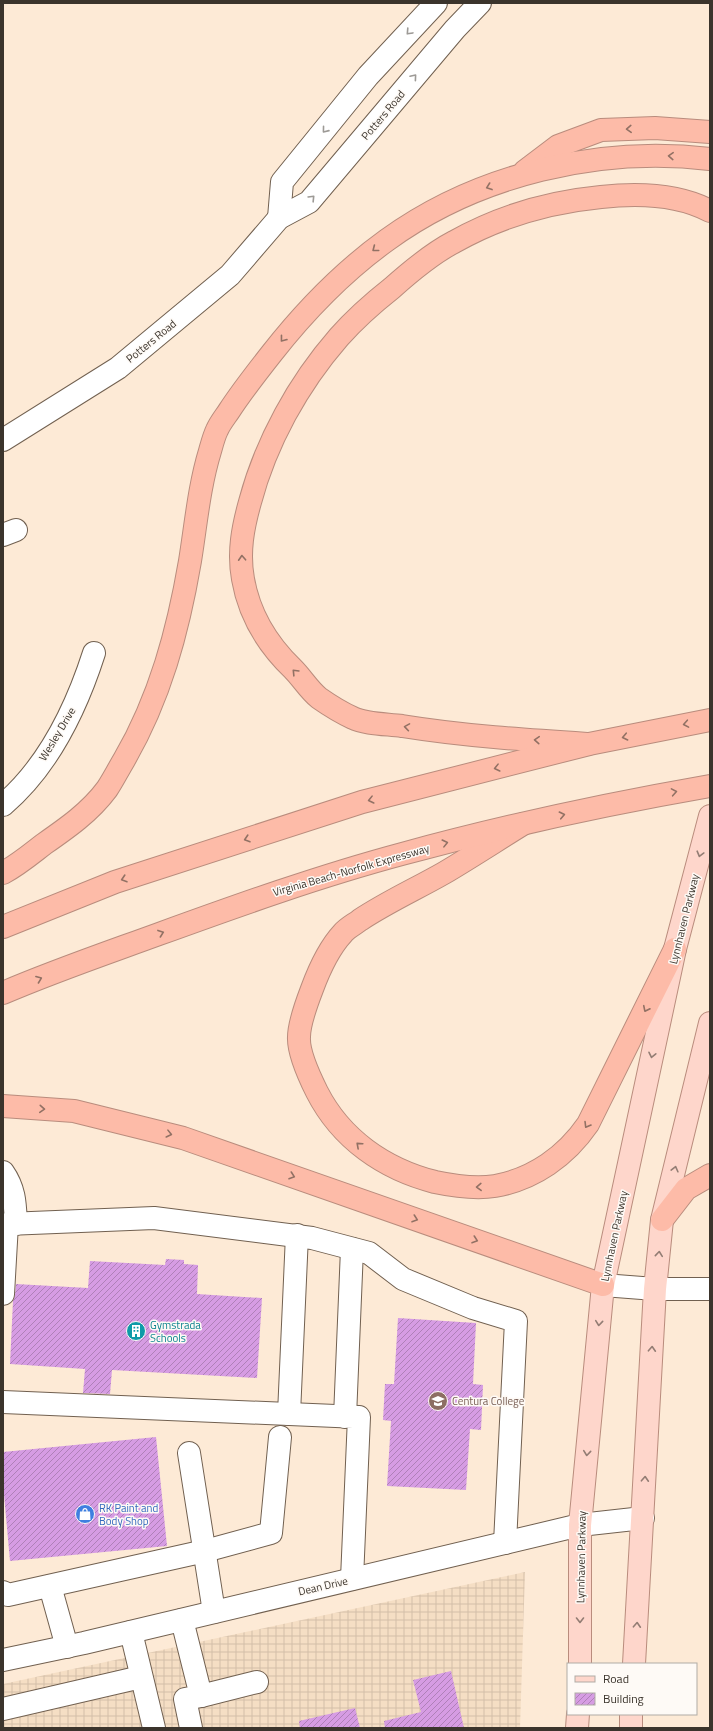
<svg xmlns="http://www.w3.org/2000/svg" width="713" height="1731" viewBox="0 0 713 1731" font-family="'Titillium Web',sans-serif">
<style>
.industrial{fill:url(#industrial-grid)}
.building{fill:url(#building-hatch)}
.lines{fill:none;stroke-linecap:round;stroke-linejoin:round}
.minor-casing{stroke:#716050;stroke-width:24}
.major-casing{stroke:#b98c7d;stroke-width:24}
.highway-casing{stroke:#b98c7d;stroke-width:24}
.minor{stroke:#fff;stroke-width:22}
.major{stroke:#fed6cb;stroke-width:22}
.highway{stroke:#fdbba8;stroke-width:22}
.oneway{stroke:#9d9a96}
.oneway2{stroke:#927164}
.oneway3{stroke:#937d74}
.labels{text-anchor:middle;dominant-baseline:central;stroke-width:3;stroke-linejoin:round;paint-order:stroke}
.street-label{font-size:11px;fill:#3b342c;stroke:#fefaf6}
.culture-label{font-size:11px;fill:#0d838f;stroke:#fefaf6;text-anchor:start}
.education-label{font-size:11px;fill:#785e54;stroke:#fefaf6;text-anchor:start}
.shop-label{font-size:11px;fill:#366cbe;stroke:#fefaf6;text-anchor:start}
</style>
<defs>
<pattern id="industrial-grid" width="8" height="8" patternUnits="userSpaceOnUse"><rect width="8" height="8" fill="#f5dec4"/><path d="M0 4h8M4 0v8" fill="none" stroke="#d3bfa9"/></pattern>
<pattern id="building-hatch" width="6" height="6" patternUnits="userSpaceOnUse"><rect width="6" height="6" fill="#d69ce3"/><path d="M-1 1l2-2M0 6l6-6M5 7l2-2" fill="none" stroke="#af80b8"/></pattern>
</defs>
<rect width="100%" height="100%" fill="#fdead6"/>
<!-- industrial -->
<polygon class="industrial" points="525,1572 520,1728 3,1728 3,1684"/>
<!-- building -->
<g class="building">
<polygon points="166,1259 184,1260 184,1264 198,1265 197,1294 262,1298 257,1378 112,1370 110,1394 83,1393 85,1369 10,1364 13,1301 15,1295 16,1284 88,1288 90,1261 165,1265"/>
<polygon points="398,1318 476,1323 473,1384 483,1385 481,1430 470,1429 466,1490 387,1486 391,1421 383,1420 385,1384 394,1384"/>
<polygon points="156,1437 167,1546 10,1561 3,1483 3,1452"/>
<polygon points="451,1671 464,1728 385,1728 384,1721 421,1712 413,1680"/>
<polygon points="355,1708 360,1728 300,1728 299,1721"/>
</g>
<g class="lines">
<defs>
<g id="minor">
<polyline points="279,218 282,182 368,76 436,3"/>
<polyline points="3,440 118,368 230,275 279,218 309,202 455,29 480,3"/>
<polyline points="3,535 16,530"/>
<path d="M3,805c46,-39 73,-96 91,-152"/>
<path d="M3,1172c12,17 12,32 13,52"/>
<polyline points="603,1285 655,1289 710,1289"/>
<polyline points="3,1294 7,1224 154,1218 312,1238 369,1253 403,1279 473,1308 516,1321 505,1543"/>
<polyline points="3,1402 359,1417 352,1579"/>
<polyline points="289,1414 297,1235"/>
<polyline points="345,1417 352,1249"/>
<polyline points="189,1453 214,1612"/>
<polyline points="50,1586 67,1647"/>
<polyline points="3,1592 8,1595 205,1551 271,1533 280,1437"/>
<polyline points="182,1620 201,1696 185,1699 191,1728"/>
<polyline points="131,1632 154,1728"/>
<polyline points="3,1660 84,1643 580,1525 643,1518"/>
<polyline points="201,1696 257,1682"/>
<polyline points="3,1709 141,1677"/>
</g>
<g id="major">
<polyline points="580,1664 580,1525 603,1285 675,949 710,816"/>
<polyline points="634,1664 655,1289 662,1220 710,1023"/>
<polyline points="577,1728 578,1714"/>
<polyline points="631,1728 631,1714"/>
</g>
<g id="highway">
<polyline points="525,171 558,146 601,130 655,128 710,132"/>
<path d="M589,744c-62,-4 -125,-8 -187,-18 -15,-2 -37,-2 -49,-8 -11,-5 -24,-13 -34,-20 -10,-8 -17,-20 -26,-29 -26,-25 -44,-55 -50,-90 -5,-27 0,-52 7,-77 16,-60 48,-118 89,-165 16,-18 34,-34 53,-49 19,-17 39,-34 62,-46 46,-26 95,-40 147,-45 36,-4 77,-3 109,14"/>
<path d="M523,824c-26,16 -52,33 -79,49 -28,16 -57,29 -84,47 -5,4 -13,8 -17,13 -14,15 -24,37 -31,56 -5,13 -13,35 -13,48 -1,16 11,41 18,55 24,47 67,77 118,90 19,4 41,7 60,4 39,-7 71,-30 93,-62l87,-175"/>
<path d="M3,873c15,-8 28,-19 41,-29 23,-16 46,-32 63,-55 6,-9 11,-19 17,-29 36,-62 54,-129 66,-199 6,-37 9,-74 20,-110 2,-7 4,-15 7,-21 3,-7 8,-13 12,-19 13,-20 28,-39 43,-58 33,-42 72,-82 115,-113 91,-66 212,-94 323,-81"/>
<polyline points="3,927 115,882 362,802 589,744 710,720"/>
<path d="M3,993c51,-22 104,-40 156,-59 80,-29 161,-58 243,-80 102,-28 205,-50 308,-68"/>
<polyline points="3,1106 74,1111 183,1138 603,1285"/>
<polyline points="662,1220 686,1189 710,1175"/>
</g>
</defs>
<!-- minor casing -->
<use href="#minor" class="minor-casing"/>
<!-- major casing -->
<use href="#major" class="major-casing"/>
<!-- highway casing -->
<use href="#highway" class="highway-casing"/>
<!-- minor -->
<use href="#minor" class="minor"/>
<!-- major -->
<use href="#major" class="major"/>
<!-- highway -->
<use href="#highway" class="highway"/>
</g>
<!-- one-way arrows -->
<defs><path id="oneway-chevron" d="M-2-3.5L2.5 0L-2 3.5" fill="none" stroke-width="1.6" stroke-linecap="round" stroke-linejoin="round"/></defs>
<g class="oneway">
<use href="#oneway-chevron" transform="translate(409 32) rotate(133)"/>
<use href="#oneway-chevron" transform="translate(414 77) rotate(-50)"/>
<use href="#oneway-chevron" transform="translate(325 130) rotate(129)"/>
<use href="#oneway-chevron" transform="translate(312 198) rotate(-46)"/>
</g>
<g class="oneway2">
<use href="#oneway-chevron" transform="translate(629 129) rotate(177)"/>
<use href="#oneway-chevron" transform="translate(671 156) rotate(-177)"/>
<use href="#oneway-chevron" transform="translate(489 187) rotate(160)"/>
<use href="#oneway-chevron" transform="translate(375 249) rotate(142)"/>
<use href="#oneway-chevron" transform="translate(283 339) rotate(128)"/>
<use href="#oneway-chevron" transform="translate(242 558) rotate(-93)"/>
<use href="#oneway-chevron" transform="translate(295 672) rotate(-134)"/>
<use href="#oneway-chevron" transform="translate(686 724) rotate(170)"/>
<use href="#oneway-chevron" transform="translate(407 727) rotate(-171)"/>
<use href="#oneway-chevron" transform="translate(625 737) rotate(168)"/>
<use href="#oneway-chevron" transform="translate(537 740) rotate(-176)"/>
<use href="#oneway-chevron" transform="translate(497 768) rotate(166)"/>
<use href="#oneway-chevron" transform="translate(674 792) rotate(-10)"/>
<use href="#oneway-chevron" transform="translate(371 800) rotate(166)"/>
<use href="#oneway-chevron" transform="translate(562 815) rotate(-12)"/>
<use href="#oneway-chevron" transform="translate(247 839) rotate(162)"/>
<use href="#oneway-chevron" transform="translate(445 843) rotate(-14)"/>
<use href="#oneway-chevron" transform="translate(124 879) rotate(162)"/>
<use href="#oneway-chevron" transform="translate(161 933) rotate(-20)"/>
<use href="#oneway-chevron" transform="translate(39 979) rotate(-21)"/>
<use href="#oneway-chevron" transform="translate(646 1009) rotate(116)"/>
<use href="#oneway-chevron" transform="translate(42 1109) rotate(4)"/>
<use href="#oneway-chevron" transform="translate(587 1125) rotate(121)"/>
<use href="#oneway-chevron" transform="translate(169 1134) rotate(14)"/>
<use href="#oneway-chevron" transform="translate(359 1145) rotate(-138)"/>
<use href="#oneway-chevron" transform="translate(292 1176) rotate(19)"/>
<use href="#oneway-chevron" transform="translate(479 1187) rotate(178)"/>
<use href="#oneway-chevron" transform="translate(415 1219) rotate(19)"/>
<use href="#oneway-chevron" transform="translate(475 1240) rotate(19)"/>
</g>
<g class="oneway3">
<use href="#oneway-chevron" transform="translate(700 854) rotate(105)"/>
<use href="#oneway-chevron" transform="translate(652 1055) rotate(102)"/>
<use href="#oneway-chevron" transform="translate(675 1169) rotate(-76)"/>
<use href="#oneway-chevron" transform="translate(659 1254) rotate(-84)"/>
<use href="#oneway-chevron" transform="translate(599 1323) rotate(96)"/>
<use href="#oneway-chevron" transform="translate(652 1349) rotate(-87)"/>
<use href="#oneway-chevron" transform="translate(587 1453) rotate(96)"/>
<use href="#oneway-chevron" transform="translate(645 1479) rotate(-87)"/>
<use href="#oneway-chevron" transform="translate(580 1620) rotate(90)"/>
<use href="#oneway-chevron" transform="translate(637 1625) rotate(-87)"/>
</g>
<!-- icons -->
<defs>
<symbol id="building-disc" viewBox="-11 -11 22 22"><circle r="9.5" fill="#0f9aa8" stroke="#fefaf6"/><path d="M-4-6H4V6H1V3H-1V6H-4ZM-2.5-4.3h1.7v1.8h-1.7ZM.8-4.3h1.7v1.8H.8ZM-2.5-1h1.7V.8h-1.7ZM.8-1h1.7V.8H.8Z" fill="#fff"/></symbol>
<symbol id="university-disc" viewBox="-11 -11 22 22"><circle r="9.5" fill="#8d6e63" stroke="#fefaf6"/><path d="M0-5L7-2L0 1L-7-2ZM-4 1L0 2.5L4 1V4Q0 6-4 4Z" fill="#fff"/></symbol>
<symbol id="shop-disc" viewBox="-11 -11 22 22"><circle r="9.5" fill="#3f7fe0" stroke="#fefaf6"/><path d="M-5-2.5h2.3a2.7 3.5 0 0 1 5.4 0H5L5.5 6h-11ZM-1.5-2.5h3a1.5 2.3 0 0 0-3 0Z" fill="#fff"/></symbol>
</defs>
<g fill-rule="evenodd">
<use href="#building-disc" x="125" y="1320" width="22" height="22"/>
<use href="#university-disc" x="427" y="1390" width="22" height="22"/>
<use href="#shop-disc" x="74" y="1503" width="22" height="22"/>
</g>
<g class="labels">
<!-- street labels -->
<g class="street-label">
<text transform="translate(383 115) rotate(-50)">Potters Road</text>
<text transform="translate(151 341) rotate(-39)">Potters Road</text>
<text transform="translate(57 734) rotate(-59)">Wesley Drive</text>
<text transform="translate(351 870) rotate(-16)">Virginia Beach-Norfolk Expressway</text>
<text transform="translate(684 919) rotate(-76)">Lynnhaven Parkway</text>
<text transform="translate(614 1236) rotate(-78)">Lynnhaven Parkway</text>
<text transform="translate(581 1557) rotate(-89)">Lynnhaven Parkway</text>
<text transform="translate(323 1586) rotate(-13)">Dean Drive</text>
</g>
<!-- culture labels -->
<g class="culture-label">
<text x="150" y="1325">Gymstrada<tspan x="150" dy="13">Schools</tspan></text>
</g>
<!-- education labels -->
<g class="education-label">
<text x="452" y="1401">Centura College</text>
</g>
<!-- shop labels -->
<g class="shop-label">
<text x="99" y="1508">RK Paint and<tspan x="99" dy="13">Body Shop</tspan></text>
</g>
</g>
<!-- border -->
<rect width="713" height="1731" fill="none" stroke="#3b342c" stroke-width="8"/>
<!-- legend -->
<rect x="567" y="1663" width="130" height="52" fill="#fefaf6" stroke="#b0aba5"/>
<rect x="575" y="1676" width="20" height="6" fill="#fed6cb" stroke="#b0aba5"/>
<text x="603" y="1683" font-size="12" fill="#3b342c">Road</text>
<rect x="575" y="1693" width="20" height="12" fill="url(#building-hatch)" stroke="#b0aba5"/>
<text x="603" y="1703" font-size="12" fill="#3b342c">Building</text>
</svg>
